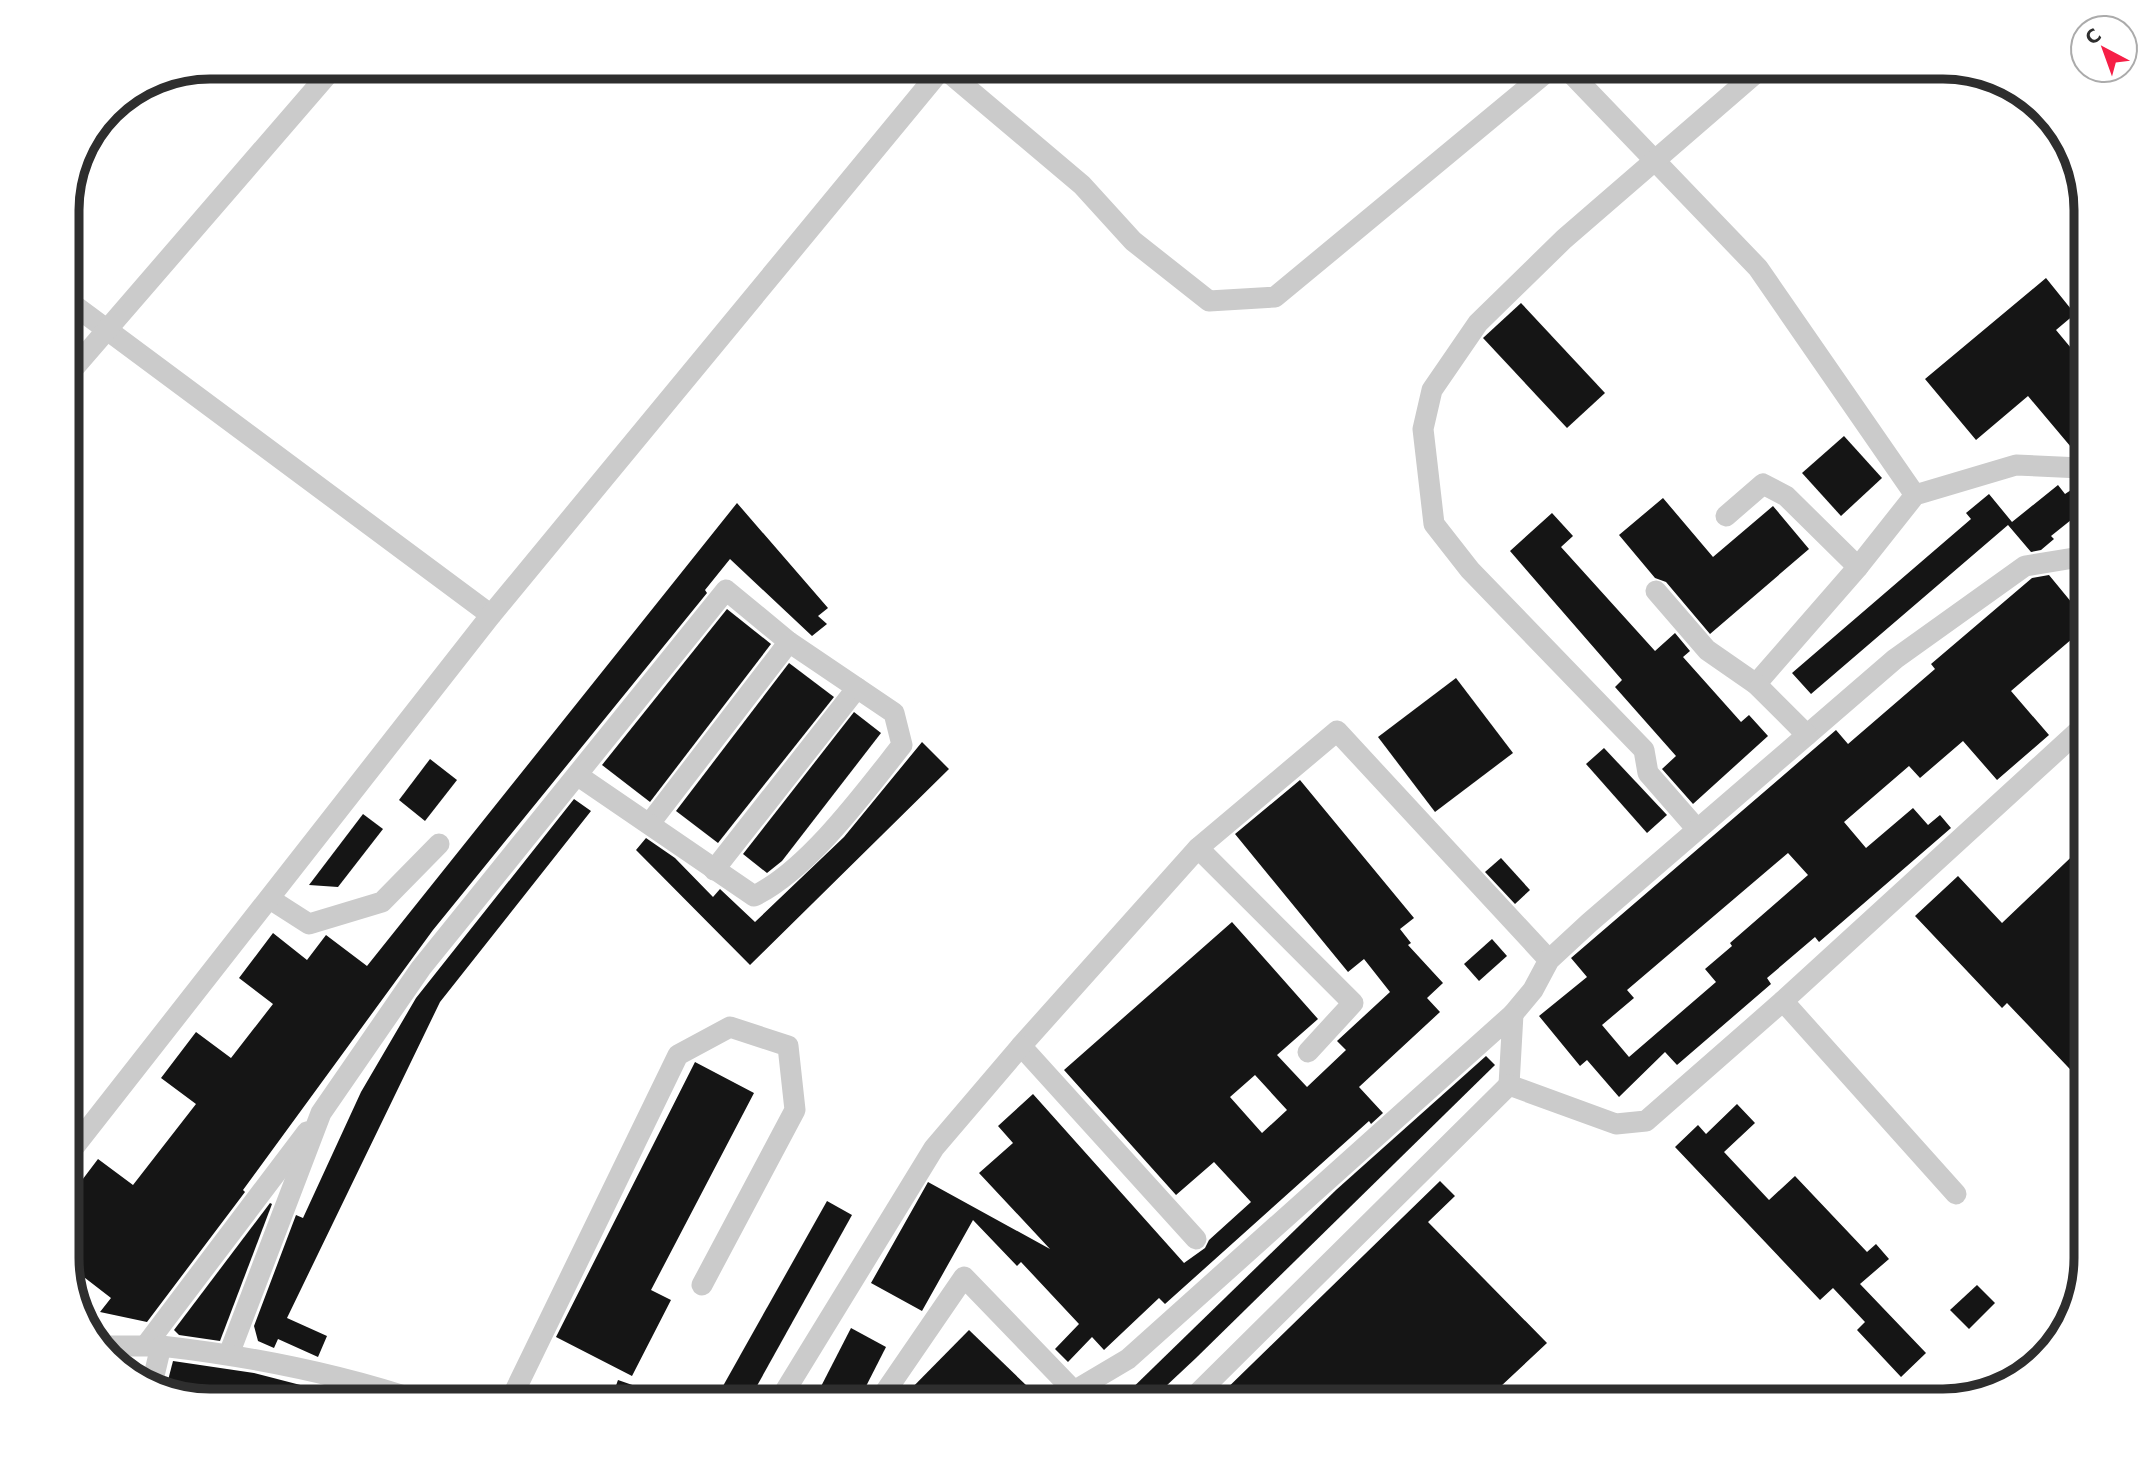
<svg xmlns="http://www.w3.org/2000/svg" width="2153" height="1468" viewBox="0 0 2153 1468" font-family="Commissioner,sans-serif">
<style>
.building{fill:#151515;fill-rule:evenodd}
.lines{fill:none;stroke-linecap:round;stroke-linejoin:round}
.minor{stroke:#cbcbcb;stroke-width:21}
.rim{fill:none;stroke:#2e2e2e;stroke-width:9}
</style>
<rect width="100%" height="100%" fill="#fff"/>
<!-- building -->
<g class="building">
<polygon points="2046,278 2075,314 2056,330 2086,366 2086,449 2076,453 2028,396 1976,440 1925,379"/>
<polygon points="1521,303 1605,393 1567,428 1483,338"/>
<polygon points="1844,436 1882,478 1841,516 1802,473"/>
<polygon points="2086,480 2086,508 2051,536 2054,539 2041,550 2031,552 2008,525 1811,694 1792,673 1971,519 1966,513 1989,494 2012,522 2058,485 2065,494"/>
<polygon points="1663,498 1713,557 1773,506 1809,549 1710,634 1666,582 1655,578 1619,535"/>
<polygon points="737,503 828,608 818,616 827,624 812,636 730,559 705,590 707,593 433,930 243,1190 245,1192 147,1322 100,1312 111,1298 67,1264 67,1200 98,1159 133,1185 196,1104 161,1078 196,1032 231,1058 273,1004 239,978 273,933 307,960 326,935 367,966"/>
<polygon points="1552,513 1573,536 1561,547 1655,651 1675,633 1690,651 1683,657 1741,722 1749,715 1768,736 1693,804 1662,769 1676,756 1615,687 1622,680 1510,551"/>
<path d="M2049,575l37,45v7l-75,64 38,44 -52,45 -34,-39 -43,37 -11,-12 -65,56 22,26 47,-40 15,17 12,-10 11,13 -132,114 -4,-5 -48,41 4,6 -94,81 -12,-13 -46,45 -32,-37 -7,6 -41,-50 48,-39 -16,-19 265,-228 12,14 87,-75 -4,-5 101,-86zM1788,853l20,22 -78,68 2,3 -27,23 11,13 -87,75 -27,-32 32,-27 -7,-8z"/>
<polygon points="727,609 771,644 650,802 602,765"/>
<polygon points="789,663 834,697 718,843 676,811"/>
<polygon points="1456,678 1513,753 1435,812 1378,737"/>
<polygon points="854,712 881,733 782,861 767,873 743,854"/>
<polygon points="922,742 949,769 750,965 636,850 646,838 675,858 713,897 720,889 755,922 844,837"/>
<polygon points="1604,748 1667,815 1647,833 1586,764"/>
<polygon points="430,759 457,780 425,821 399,800"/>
<path d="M1300,780l114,138 -14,11 11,14 -3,2 35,38 -16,15 13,14 -81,75 24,26 -12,11 -2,-3 -204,183 -6,-6 -55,52 -12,-13 -24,25 -13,-13 24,-25 -58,-62 -4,4 -44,-46 -51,91 -51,-28 57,-101 122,67 -71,-76 34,-30 -15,-17 35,-32 151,169 21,-15 4,-8 42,-38 -37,-40 -38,33 -112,-125 168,-148 86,97 -41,36 30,32 39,-37 -9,-9 53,-49 -26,-33 -16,13 -113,-138zM1255,1075l32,35 -25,23 -32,-36z"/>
<polygon points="574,799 591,811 440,1002 287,1318 327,1336 318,1357 278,1339 274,1348 258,1341 254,1326 296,1215 303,1218 361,1092 416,998"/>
<polygon points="363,814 383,829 338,887 309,885"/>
<polygon points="2086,843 2086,906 2071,920 2086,936 2086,1086 2007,1003 2002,1008 1915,916 1958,876 2002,923"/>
<polygon points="1501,858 1530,890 1515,904 1485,872"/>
<polygon points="1492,939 1507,956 1479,981 1464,964"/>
<polygon points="1486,1056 1495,1065 1196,1358 1149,1402 1118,1402 1336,1190"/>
<polygon points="695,1062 754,1093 651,1290 671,1300 632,1376 556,1337"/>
<polygon points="1737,1104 1755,1123 1724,1152 1769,1200 1795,1176 1867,1252 1876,1244 1889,1259 1860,1284 1926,1353 1901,1377 1857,1330 1865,1322 1833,1288 1820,1300 1675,1147 1698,1125 1706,1134"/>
<polygon points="1440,1181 1455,1196 1428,1222 1547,1343 1485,1401 1214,1401"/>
<polygon points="827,1201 852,1215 748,1402 714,1402"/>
<polygon points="270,1203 272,1204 220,1341 179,1335 174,1330"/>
<polygon points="1977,1285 1995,1303 1969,1329 1950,1310"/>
<polygon points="851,1328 886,1347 858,1402 813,1402"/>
<polygon points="969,1330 1027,1386 1012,1402 898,1402"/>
<polygon points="173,1361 254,1373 343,1396 342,1402 210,1402 166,1388"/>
<polygon points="618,1380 641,1388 636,1402 610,1402"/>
</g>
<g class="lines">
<!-- minor -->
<g class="minor">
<polyline points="941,66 1082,185 1133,241 1209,301 1275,297 1554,66"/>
<polyline points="1564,66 1758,268 1915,495"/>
<polyline points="67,300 491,615"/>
<polyline points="67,376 335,66"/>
<polyline points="1726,516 1763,484 1786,496 1858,567"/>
<polyline points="1756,684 1858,567 1915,495 2016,465 2081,468 2086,462"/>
<polyline points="1807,735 1895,659 2025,566 2086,556"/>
<polyline points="650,823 789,642"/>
<polyline points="1696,828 1648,773 1644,750 1470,570 1434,524 1423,429 1432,390 1478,323 1564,239 1764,66"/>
<polyline points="1198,848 1337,731 1549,960"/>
<polyline points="714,870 857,688"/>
<polyline points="270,899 309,924 382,902 439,844"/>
<polyline points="1783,1001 1956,1194"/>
<polyline points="1513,1014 1533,990 1549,960 1589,923 1807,735 1756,684 1707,650 1656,591"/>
<polyline points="67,1156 491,615 944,66"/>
<polyline points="1196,1239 1021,1046 1198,848 1353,1003 1308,1052"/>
<polyline points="146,1345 307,1132"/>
<polyline points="101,1346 159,1346"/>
<path d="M229,1354l92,-241 100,-145 305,-378 63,52 105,71 8,32c-37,47 -94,125 -148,151l-177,-121"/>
<path d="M152,1384l9,-38c87,10 175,27 258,55"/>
<polyline points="1074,1391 1128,1359 1513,1014 1509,1085"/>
<polyline points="510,1401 678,1055 730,1027 788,1046 795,1110 702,1285"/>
<polyline points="779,1401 934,1148 1021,1046"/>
<polyline points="879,1401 964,1277 1074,1391 1064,1401"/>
<polyline points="1190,1401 1509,1085 1616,1124 1646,1121 1783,1001 2086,724"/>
</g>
</g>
<!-- crop -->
<path d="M0 0H2153V1468H0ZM210 79H1943A131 131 0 0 1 2074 210V1258A131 131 0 0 1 1943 1389H210A131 131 0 0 1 79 1258V210A131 131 0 0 1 210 79Z" fill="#fff" fill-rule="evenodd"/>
<path class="rim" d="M210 79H1943A131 131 0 0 1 2074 210V1258A131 131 0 0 1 1943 1389H210A131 131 0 0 1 79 1258V210A131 131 0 0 1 210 79Z"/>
<!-- north arrow -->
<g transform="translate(2104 49) rotate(319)"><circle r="33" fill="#ffffff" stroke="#ababab" stroke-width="2"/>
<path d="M0-5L12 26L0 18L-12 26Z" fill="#f61f46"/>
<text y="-10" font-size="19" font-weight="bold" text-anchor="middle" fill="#2e2e2e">С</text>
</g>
</svg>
